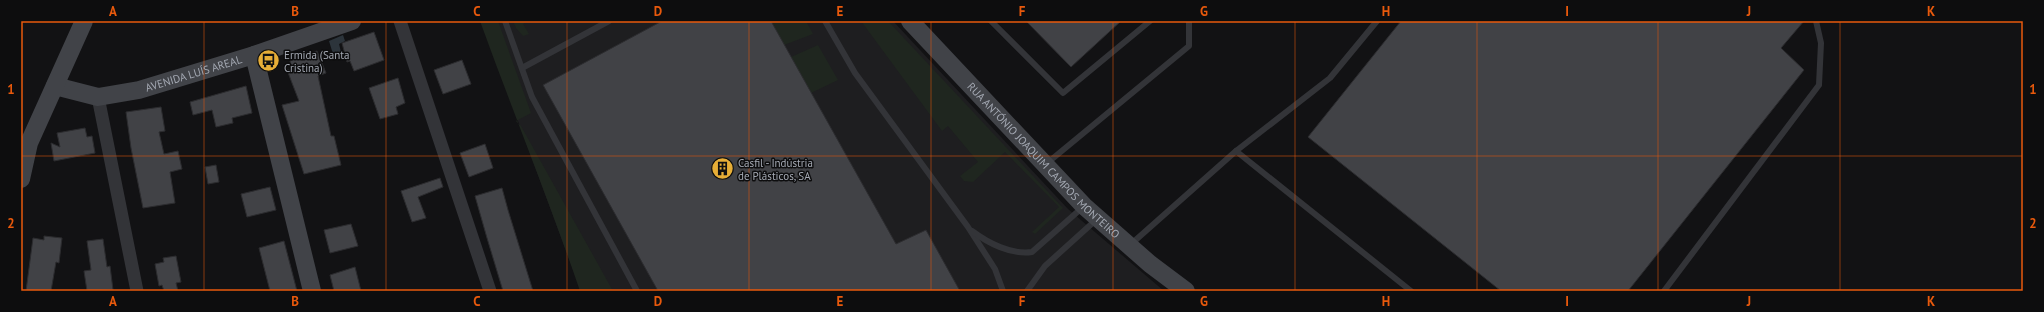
<svg xmlns="http://www.w3.org/2000/svg" width="2044" height="312" viewBox="0 0 2044 312" font-family="'PT Sans',sans-serif">
<style>
.built{fill:#1e1e20}
.green{fill:#1f261f}
.water{fill:#2c343b}
.building{fill:#414246;stroke:#2c2c2f}
.lines{fill:none;stroke-linecap:round;stroke-linejoin:round}
.lane{stroke:#333438;stroke-width:6}
.street{stroke:#333438;stroke-width:13}
.secondary{stroke:#414348;stroke-width:18}
.grid{fill:none;stroke:#e8590c;stroke-width:1;stroke-opacity:0.55}
.labels{text-anchor:middle;dominant-baseline:central;stroke-width:3;stroke-linejoin:round;paint-order:stroke}
.poi-label{font-size:11px;fill:#a4a9b3;stroke:#0d0d0e;text-anchor:start}
.street-label{font-size:11px;fill:#a4a9b3;stroke:#0d0d0e}
.neatline{fill:none;stroke:#e8590c;stroke-width:1.5}
.grid-label{font-size:13px;text-anchor:middle;font-weight:bold;fill:#e8590c}
</style>
<rect width="100%" height="100%" fill="#121214"/>
<!-- built -->
<polygon class="built" points="481,21 893,21 1068,209 1164,291 581,291"/>
<!-- green -->
<g class="green">
<path d="M480,21h18l33,92 -15,8 5,5 92,165h-33c-31,-91 -67,-179 -100,-270z"/>
<polygon points="513,21 528,21 523,24 529,34 523,36 516,28"/>
<polygon points="771,21 806,21 813,34 784,45"/>
<polygon points="861,21 888,21 1063,208 1035,234 1032,232 1059,207 1005,152 973,182 964,181 960,176 978,162 948,126 942,131"/>
<polygon points="818,45 838,80 811,93 791,57"/>
</g>
<!-- water -->
<polygon class="water" points="343,35 345,41 339,44 341,52 333,54 329,41"/>
<!-- building -->
<g class="building">
<polygon points="662,21 771,21 896,244 926,230 960,291 658,291 543,85"/>
<polygon points="1026,21 1121,21 1071,67"/>
<polygon points="1401,21 1804,21 1781,48 1804,70 1628,291 1501,291 1308,137"/>
<polygon points="374,32 384,60 354,71 350,61 347,62 342,43"/>
<polygon points="317,51 326,73 318,76 331,136 334,136 341,165 304,174 282,105 299,101 287,70 292,69 290,61"/>
<polygon points="462,60 471,84 443,94 434,70"/>
<polygon points="398,78 405,103 396,107 398,114 380,119 369,88"/>
<polygon points="246,86 252,113 232,118 233,123 216,127 212,110 193,115 190,102"/>
<polygon points="161,107 165,131 159,132 164,154 178,151 182,169 170,172 175,203 143,208 131,148 126,112"/>
<polygon points="85,128 87,137 92,136 95,153 54,161 51,143 60,147 57,133"/>
<polygon points="485,144 493,168 469,177 460,153"/>
<polygon points="216,165 219,182 208,184 205,167"/>
<polygon points="440,178 443,187 418,197 426,218 412,222 401,191"/>
<polygon points="270,187 276,210 247,217 241,194"/>
<polygon points="502,188 508,210 533,291 503,291 487,238 475,196"/>
<polygon points="351,224 358,246 330,253 324,230"/>
<polygon points="44,236 62,238 59,263 56,262 51,291 26,291 33,238 44,240"/>
<polygon points="103,239 107,267 110,266 113,290 87,291 84,271 91,270 87,241"/>
<polygon points="284,241 297,291 270,291 259,248"/>
<polygon points="176,256 181,282 176,283 178,291 164,291 162,285 159,286 155,264 164,262 163,258"/>
<polygon points="355,267 361,291 334,291 330,275"/>
</g>
<g class="lines">
<!-- lane -->
<g class="lane">
<polyline points="505,21 532,97 637,291"/>
<polyline points="825,21 855,73 968,227 995,269 1003,291"/>
<polyline points="991,21 1063,93 1150,21"/>
<polyline points="522,68 609,21"/>
<polyline points="1236,151 1411,291"/>
<polyline points="1046,164 1189,46 1189,21"/>
<path d="M972,231c16,12 39,24 60,21l51,-45"/>
<polyline points="1130,245 1236,151 1330,78 1377,21"/>
<polyline points="1027,291 1045,266 1097,219"/>
<polyline points="1664,291 1819,85 1821,43 1816,21"/>
</g>
<!-- street -->
<g class="street">
<polyline points="400,21 490,291"/>
<polyline points="98,97 137,291"/>
</g>
<!-- secondary -->
<g class="secondary">
<path id="s1" d="M910,21l174,185 66,58 36,27"/>
<polyline points="254,55 312,291"/>
<path id="s2" d="M55,86l43,11 41,-7 115,-35 98,-34"/>
<polyline points="21,179 29,143 84,21"/>
</g>
</g>
<!-- grid -->
<path class="grid" d="M204,21v270M386,21v270M567,21v270M749,21v270M931,21v270M1113,21v270M1295,21v270M1477,21v270M1658,21v270M1840,21v270M21,156h2002"/>
<!-- icons -->
<defs>
<symbol id="bus-disc" viewBox="-11 -11 22 22"><circle r="9.5" fill="#e7ae37" stroke="#0d0d0e"/><path d="M-5-6H5V4H4V6H2V4H-2V6H-4V4H-5ZM-3.5-4V0h7V-4ZM-3.5 1.2v1.5H-2V1.2ZM2 1.2v1.5H3.5V1.2Z" fill="#111"/></symbol>
<symbol id="building-disc" viewBox="-11 -11 22 22"><circle r="9.5" fill="#e7ae37" stroke="#0d0d0e"/><path d="M-4-6H4V6H1V3H-1V6H-4ZM-2.5-4.3h1.7v1.8h-1.7ZM.8-4.3h1.7v1.8H.8ZM-2.5-1h1.7V.8h-1.7ZM.8-1h1.7V.8H.8Z" fill="#111"/></symbol>
</defs>
<g fill-rule="evenodd">
<use href="#bus-disc" x="256" y="48" width="25" height="25"/>
<use href="#building-disc" x="710" y="156" width="25" height="25"/>
</g>
<g class="labels">
<!-- poi labels -->
<g class="poi-label">
<text x="284" y="55">Ermida (Santa<tspan x="284" dy="13">Cristina)</tspan></text>
<text x="738" y="163">Casfil - Indústria<tspan x="738" dy="13">de Plásticos, SA</tspan></text>
</g>
<!-- street labels -->
<g class="street-label">
<text stroke="none"><textPath href="#s2" startOffset="143">AVENIDA LUÍS AREAL</textPath></text>
<text stroke="none"><textPath href="#s1" startOffset="193">RUA ANTÓNIO JOAQUIM CAMPOS MONTEIRO</textPath></text>
</g>
</g>
<!-- border -->
<rect width="2044" height="312" fill="none" stroke="#0d0d0e" stroke-width="44"/>
<rect x="22" y="22" width="2000" height="268" class="neatline"/>
<g class="grid-label">
<text x="113" y="16">A</text>
<text x="295" y="16">B</text>
<text x="477" y="16">C</text>
<text x="658" y="16">D</text>
<text x="840" y="16">E</text>
<text x="1022" y="16">F</text>
<text x="1204" y="16">G</text>
<text x="1386" y="16">H</text>
<text x="1567" y="16">I</text>
<text x="1749" y="16">J</text>
<text x="1931" y="16">K</text>
<text x="11" y="94">1</text>
<text x="2033" y="94">1</text>
<text x="11" y="228">2</text>
<text x="2033" y="228">2</text>
<text x="113" y="306">A</text>
<text x="295" y="306">B</text>
<text x="477" y="306">C</text>
<text x="658" y="306">D</text>
<text x="840" y="306">E</text>
<text x="1022" y="306">F</text>
<text x="1204" y="306">G</text>
<text x="1386" y="306">H</text>
<text x="1567" y="306">I</text>
<text x="1749" y="306">J</text>
<text x="1931" y="306">K</text>
</g>
</svg>
